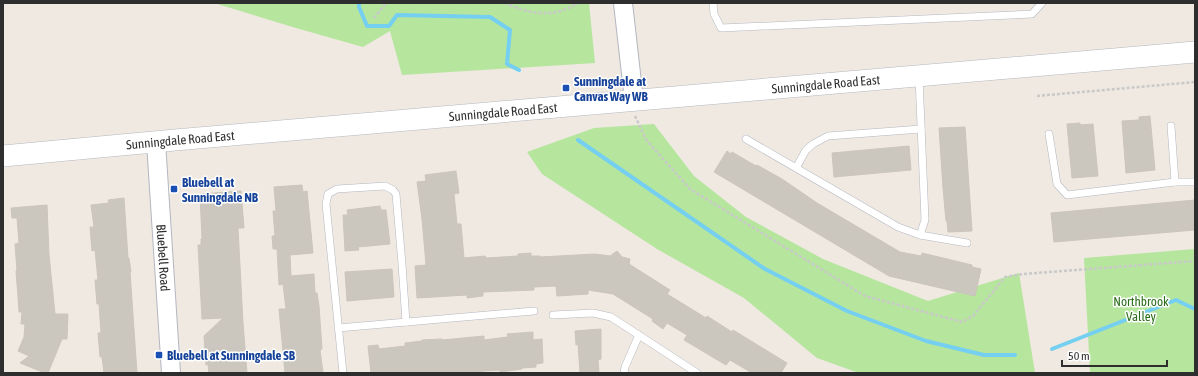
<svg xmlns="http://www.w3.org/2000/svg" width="1198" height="376" viewBox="0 0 1198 376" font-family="'Asap Condensed',sans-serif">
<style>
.green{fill:#b6e59e}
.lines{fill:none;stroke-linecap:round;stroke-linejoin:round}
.stream{stroke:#75cff0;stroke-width:4}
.building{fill:#cbc7bf;stroke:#cbc5ba}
.service-casing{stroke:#b4b7c1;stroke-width:8}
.tertiary-casing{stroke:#b4b7c1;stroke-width:20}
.secondary-casing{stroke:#b4b7c1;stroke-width:22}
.path{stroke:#c9c9c9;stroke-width:2.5;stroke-dasharray:3 2;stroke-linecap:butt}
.service{stroke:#fff;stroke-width:7}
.tertiary{stroke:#fff;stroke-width:18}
.secondary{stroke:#fff;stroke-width:21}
.transit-dot{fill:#1a4fb4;stroke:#fff;stroke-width:1.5}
.labels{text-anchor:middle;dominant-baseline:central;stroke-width:3;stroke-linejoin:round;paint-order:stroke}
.transit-label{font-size:13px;font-weight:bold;fill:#164399;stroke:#fff;text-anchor:start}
.street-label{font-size:13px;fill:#2e2e2e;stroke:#fff}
.park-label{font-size:13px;fill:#2c6e1b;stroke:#fff}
</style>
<rect width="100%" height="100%" fill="#efe9e1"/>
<!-- green -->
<g class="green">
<polygon points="214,3 589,3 595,63 402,75 390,31 363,47 296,28"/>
<polygon points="654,124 694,176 746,217 823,259 928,301 1019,273 1035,373 859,373 817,358 744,298 657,249 542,174 527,152 594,128"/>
<polygon points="1195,249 1195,373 1090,373 1084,258"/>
</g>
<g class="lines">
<!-- stream -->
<g class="stream">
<polyline points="359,3 359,7 367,26 389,26 397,15 490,17 510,30 507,64 519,70"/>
<polyline points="578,140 765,269 847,311 926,341 984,355 1015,355"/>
<polyline points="1052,349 1176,300 1195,309"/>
</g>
</g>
<!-- building -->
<g class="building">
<polygon points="1150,116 1155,170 1126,173 1122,121 1139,120 1139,117"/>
<polygon points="1080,123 1080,125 1093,124 1098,176 1072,178 1067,124"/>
<polygon points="965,127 972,231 948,232 947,221 946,221 943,188 939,128"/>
<polygon points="909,146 911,170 834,177 832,153"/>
<polygon points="727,151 731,154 732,152 756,166 757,165 782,179 817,203 900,252 921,256 922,253 972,265 972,267 981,269 975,296 889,276 714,172"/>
<polygon points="456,171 459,193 454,194 457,224 461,224 464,258 485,256 486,258 518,256 518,254 531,253 531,256 540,256 540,257 595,254 610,256 617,251 622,257 630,259 629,264 670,290 667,294 706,318 707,316 732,332 733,330 787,363 781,373 752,373 730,360 726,365 684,340 687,335 667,323 663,329 652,321 653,319 613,294 588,290 588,294 557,296 556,286 534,287 534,290 483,292 483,296 467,298 467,295 417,298 415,266 426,265 422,219 417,182 426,181 425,175"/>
<polygon points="302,185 303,192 307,191 313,253 290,255 291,276 314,274 315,293 317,293 319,306 322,349 320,350 323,373 285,373 279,309 286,309 283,284 279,285 277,249 273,249 272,236 275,236 273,211 276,211 274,187"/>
<polygon points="241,191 244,228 238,228 243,323 247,373 209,373 208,364 206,365 204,336 223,318 202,319 198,245 201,245 201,239 202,239 200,194"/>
<polygon points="124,198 128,258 129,258 131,272 130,272 137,373 104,373 102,357 100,357 98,333 101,333 99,304 97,304 95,280 98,280 95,250 92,251 90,227 94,227 91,205 109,203 108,200"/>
<polygon points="1195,200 1195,230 1054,242 1051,213"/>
<polygon points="47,205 49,255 55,314 68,314 67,339 62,339 48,373 45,373 20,363 29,356 18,351 24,337 25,324 21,324 22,312 19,312 18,297 16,271 17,271 15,244 19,243 17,218 12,218 11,208"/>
<polygon points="380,206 381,210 386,210 390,244 358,247 359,250 345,251 343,215 348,215 347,210"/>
<polygon points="392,269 394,297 347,301 345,272"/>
<polygon points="601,329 601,359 598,360 599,373 580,373 578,344 576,345 575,331"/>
<polygon points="533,332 533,340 542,339 543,363 536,364 536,367 522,368 522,369 500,372 500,370 470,372 470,373 371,373 368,346 378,345 379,349 405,346 405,343 422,341 422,340 442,339 442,340 484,336 484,340 508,337 507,334"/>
</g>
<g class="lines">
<defs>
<g id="service">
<polyline points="713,3 714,14 721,28 1032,14 1042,3"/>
<polyline points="919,78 925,220 920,235"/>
<polyline points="1171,126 1175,182"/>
<polyline points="1049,134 1057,184 1067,195 1175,182 1195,182"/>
<polyline points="746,139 898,227 920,235 967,243"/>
<polyline points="796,168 806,150 813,144 828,136 921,129"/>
<polyline points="553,315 593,313 611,317 697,373"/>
<polyline points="338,328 534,311"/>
<polyline points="343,373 326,204 328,194 337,189 385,186 393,190 396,194 402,264 406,322"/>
<polyline points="624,373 625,367 639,335"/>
</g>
<g id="tertiary">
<polyline points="623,3 634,100"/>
<path id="s1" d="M156,142l15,231"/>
</g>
<g id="secondary">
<path id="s2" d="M3,156l172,-16 1020,-88"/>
</g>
</defs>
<!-- service casing -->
<use href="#service" class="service-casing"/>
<!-- tertiary casing -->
<use href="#tertiary" class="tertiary-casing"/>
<!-- secondary casing -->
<use href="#secondary" class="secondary-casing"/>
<!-- path -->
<g class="path">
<path d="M505,3c13,6 29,11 44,10 10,0 21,-6 30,-10"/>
<polyline points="374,18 386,3"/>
<polyline points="1037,96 1195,82"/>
<polyline points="635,116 647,141 690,189 865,296 962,322 973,316 1005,277 1023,274 1195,261"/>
</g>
<!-- service -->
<use href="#service" class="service"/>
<!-- tertiary -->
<use href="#tertiary" class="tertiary"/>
<!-- secondary -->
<use href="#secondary" class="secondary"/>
</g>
<!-- markers -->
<g class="transit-dot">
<rect x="562" y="84" width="8" height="8" rx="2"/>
<rect x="170" y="185" width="8" height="8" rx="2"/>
<rect x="155" y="351" width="8" height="8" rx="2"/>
</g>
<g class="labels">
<!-- transit labels -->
<g class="transit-label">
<text x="574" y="81">Sunningdale at<tspan x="574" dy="15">Canvas Way WB</tspan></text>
<text x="182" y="182">Bluebell at<tspan x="182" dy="15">Sunningdale NB</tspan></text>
<text x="167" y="355">Bluebell at Sunningdale SB</text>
</g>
<!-- street labels -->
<g class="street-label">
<text stroke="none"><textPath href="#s2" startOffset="826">Sunningdale Road East</textPath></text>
<text stroke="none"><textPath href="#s2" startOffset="502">Sunningdale Road East</textPath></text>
<text stroke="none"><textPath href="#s2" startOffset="178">Sunningdale Road East</textPath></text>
<text stroke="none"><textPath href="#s1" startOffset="116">Bluebell Road</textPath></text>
</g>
<!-- park labels -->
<g class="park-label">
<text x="1141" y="301">Northbrook<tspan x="1141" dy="15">Valley</tspan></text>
</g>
</g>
<!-- border -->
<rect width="1198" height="376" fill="none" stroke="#2e2e2e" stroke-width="8"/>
<!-- scale -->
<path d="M1062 360v6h105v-6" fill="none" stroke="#2e2e2e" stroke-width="2"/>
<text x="1068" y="360" font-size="12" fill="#2e2e2e" stroke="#ffffff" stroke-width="3" paint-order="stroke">50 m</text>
</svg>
